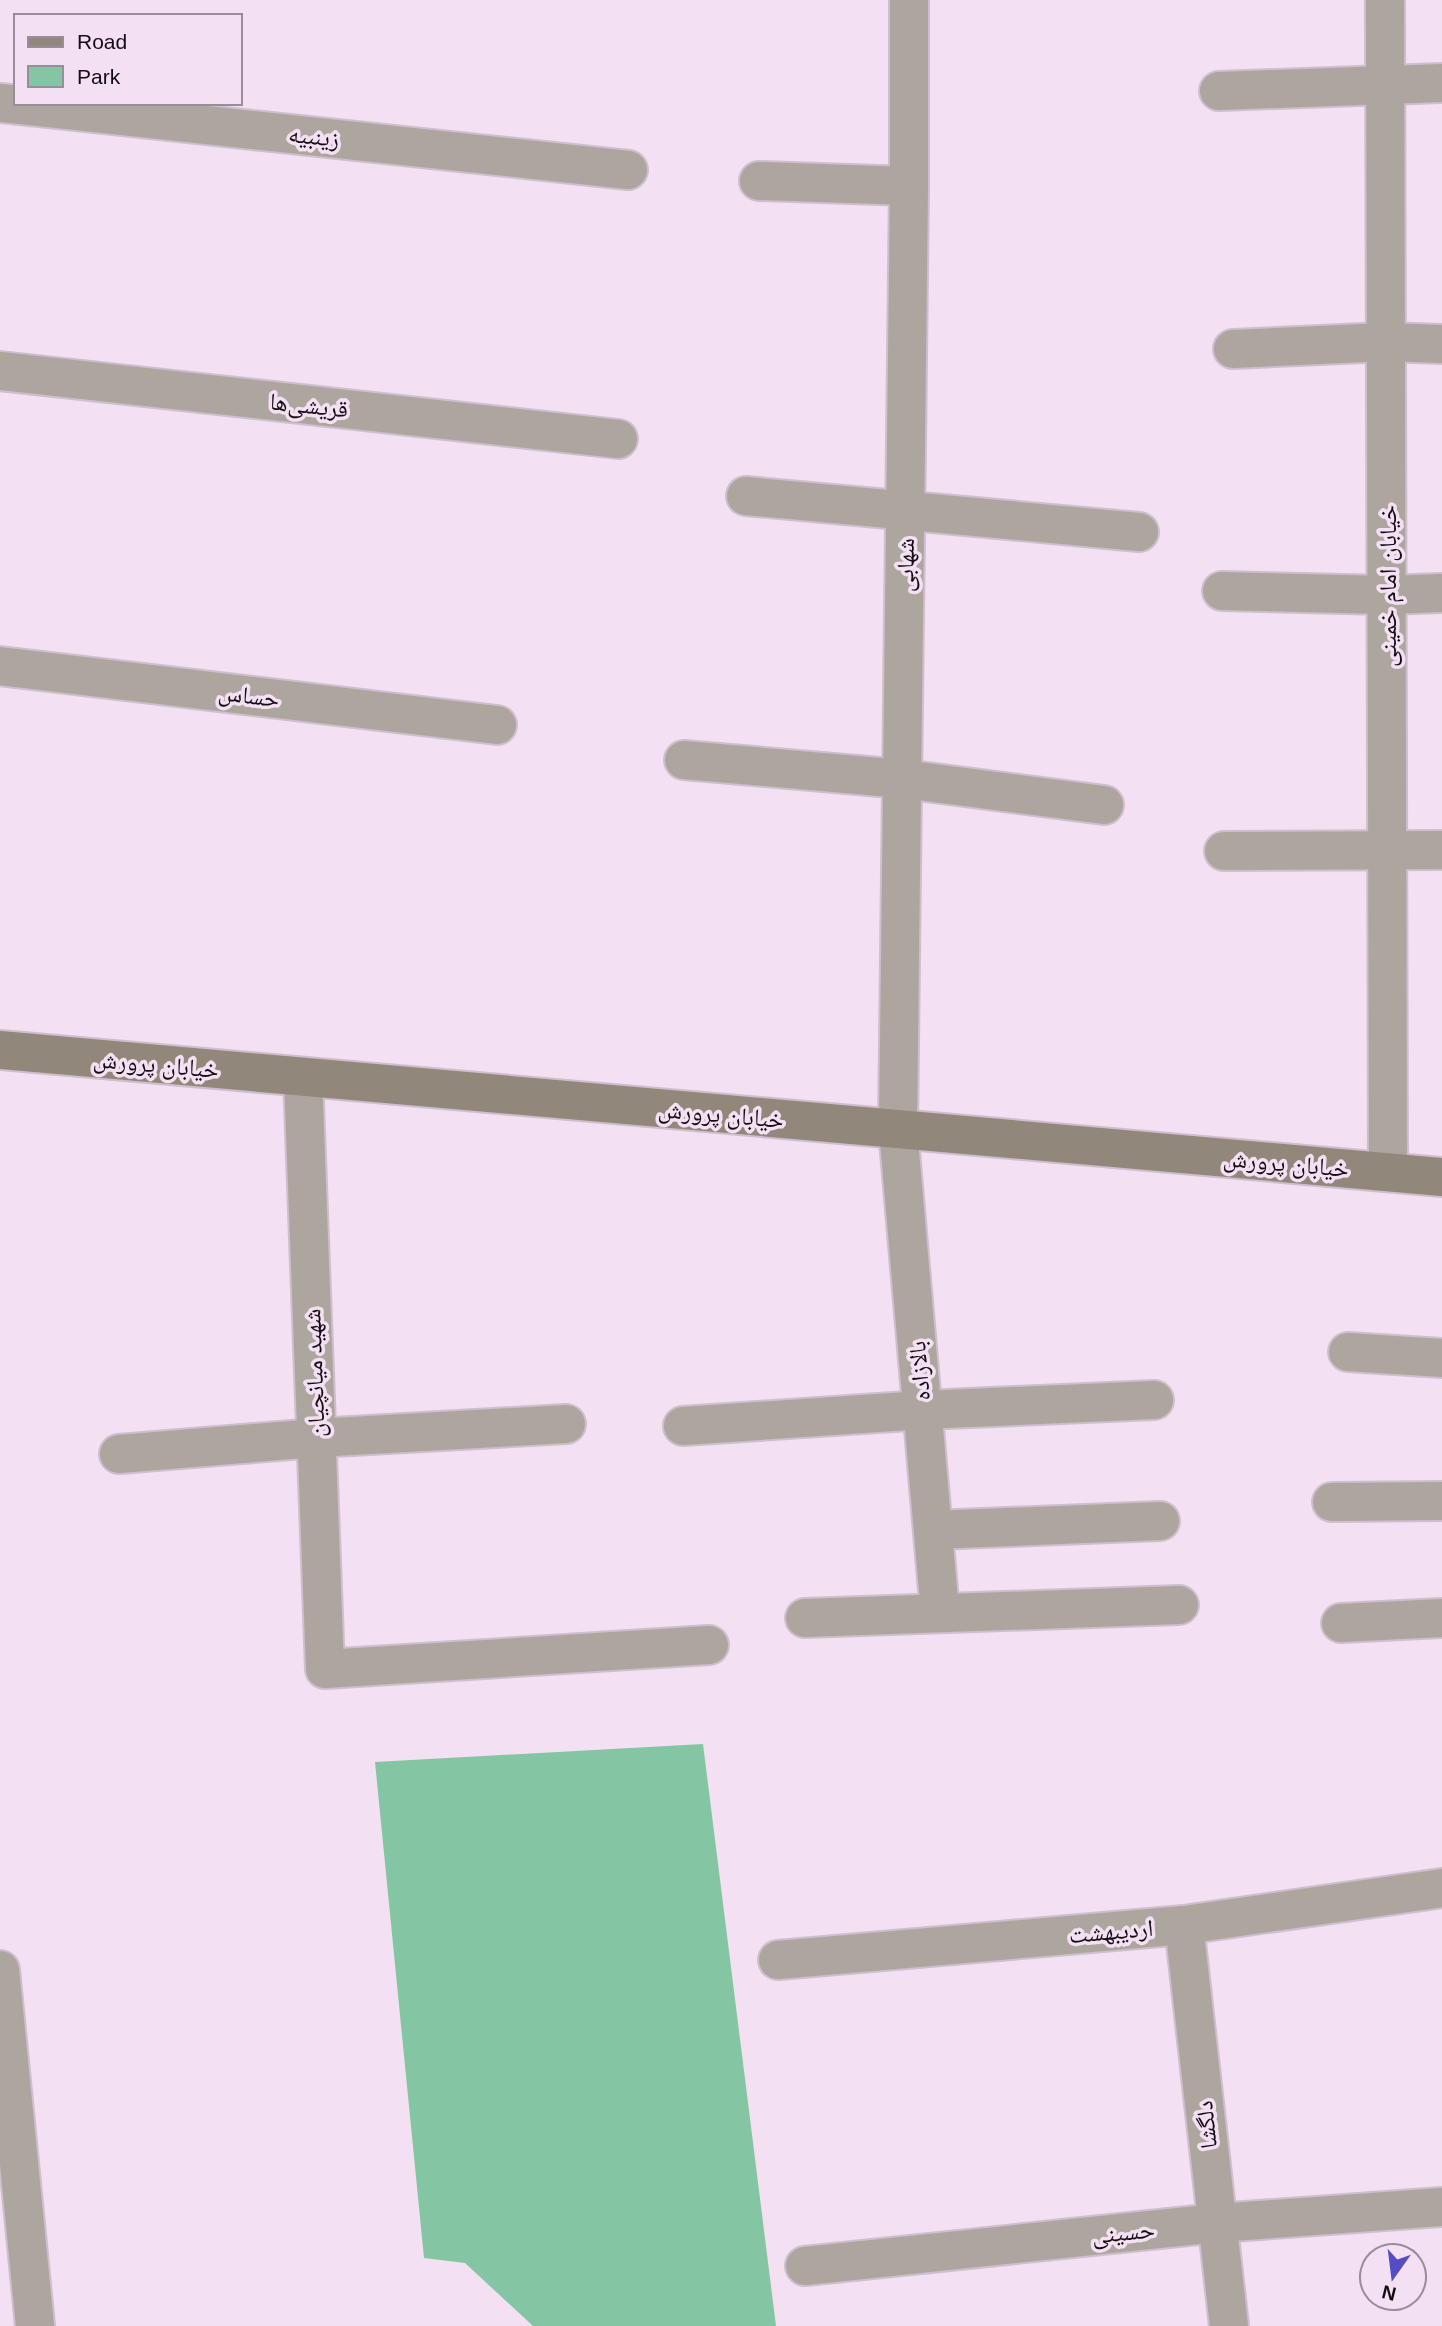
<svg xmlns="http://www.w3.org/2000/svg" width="1442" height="2326" viewBox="0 0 1442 2326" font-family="Arial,'Noto Naskh Arabic',sans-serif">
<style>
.green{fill:#84c6a3}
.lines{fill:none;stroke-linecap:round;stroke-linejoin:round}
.minor-casing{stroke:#cfbece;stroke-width:42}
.secondary-casing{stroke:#cfbece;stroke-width:42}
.minor{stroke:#ada69e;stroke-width:38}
.secondary{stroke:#91877b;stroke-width:38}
.labels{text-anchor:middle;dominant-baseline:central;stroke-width:7;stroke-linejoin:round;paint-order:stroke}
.street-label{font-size:24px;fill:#140e14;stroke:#f3e0f2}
</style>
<rect width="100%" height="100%" fill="#f3e0f2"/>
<!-- green -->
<polygon class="green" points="703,1744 776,2326 533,2326 465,2263 424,2258 375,1762"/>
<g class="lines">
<defs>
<g id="minor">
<polyline points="909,0 909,186 898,1129 940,1613"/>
<polyline points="1385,0 1388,1172"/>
<polyline points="1219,91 1442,83"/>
<polyline points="0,103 628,170"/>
<polyline points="759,181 909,186"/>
<polyline points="1233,349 1386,342 1442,344"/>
<polyline points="0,371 618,439"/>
<polyline points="746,496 1139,532"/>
<polyline points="1222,591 1387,595 1442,593"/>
<polyline points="0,666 497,725"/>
<polyline points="684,760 903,779 1104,805"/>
<polyline points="1224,851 1442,850"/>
<polyline points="303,1077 325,1669 709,1645"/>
<polyline points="1348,1352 1442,1358"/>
<polyline points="683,1426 923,1410 1154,1400"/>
<polyline points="119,1454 316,1438 566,1424"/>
<polyline points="1332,1502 1442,1501"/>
<polyline points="933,1530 1160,1521"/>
<polyline points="805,1618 1179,1605"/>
<polyline points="1341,1623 1442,1618"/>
<polyline points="1184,1925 1229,2326"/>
<polyline points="778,1960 1184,1925 1442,1888"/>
<polyline points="0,1970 35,2326"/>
<polyline points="805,2266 1217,2223 1442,2207"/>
</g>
<polyline id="secondary" points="0,1050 1442,1177"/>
</defs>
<!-- minor casing -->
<use href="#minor" class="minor-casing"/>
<!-- secondary casing -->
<use href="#secondary" class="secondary-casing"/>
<!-- minor -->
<use href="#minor" class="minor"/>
<!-- secondary -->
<use href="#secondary" class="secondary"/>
</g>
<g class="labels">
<!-- street labels -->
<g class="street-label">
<text transform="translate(314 136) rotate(6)">زینبیه</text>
<text transform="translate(309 405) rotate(6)">قریشی‌ها</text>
<text transform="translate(905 565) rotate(-89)">شهابی</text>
<text transform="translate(1387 586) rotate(-90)">خیابان امام خمینی</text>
<text transform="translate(249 695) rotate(7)">حساس</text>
<text transform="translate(156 1064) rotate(5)">خیابان پرورش</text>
<text transform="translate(721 1114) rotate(5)">خیابان پرورش</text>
<text transform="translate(1286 1163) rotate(5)">خیابان پرورش</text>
<text transform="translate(919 1371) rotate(-95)">بالازاده</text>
<text transform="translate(314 1373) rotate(-92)">شهید میانچیان</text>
<text transform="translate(1111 1931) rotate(-5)">اردیبهشت</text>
<text transform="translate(1206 2125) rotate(-96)">دلگشا</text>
<text transform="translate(1123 2232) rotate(-6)">حسینی</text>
</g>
</g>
<!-- legend -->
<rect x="14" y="14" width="228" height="91" fill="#f3e0f2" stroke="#9a8c99" stroke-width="2"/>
<rect x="28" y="37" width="35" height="10" fill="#91877b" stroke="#9a8c99" stroke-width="2"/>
<text x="77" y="49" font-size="21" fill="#140e14">Road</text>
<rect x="28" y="66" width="35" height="21" fill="#84c6a3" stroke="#9a8c99" stroke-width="2"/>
<text x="77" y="84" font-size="21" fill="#140e14">Park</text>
<!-- north arrow -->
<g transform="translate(1393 2277) rotate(194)"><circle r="33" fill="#f3e0f2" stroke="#9a8c99" stroke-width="2"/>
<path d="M0-5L12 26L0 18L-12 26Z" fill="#564cc3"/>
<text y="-10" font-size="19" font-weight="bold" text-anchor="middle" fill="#140e14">N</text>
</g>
</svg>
